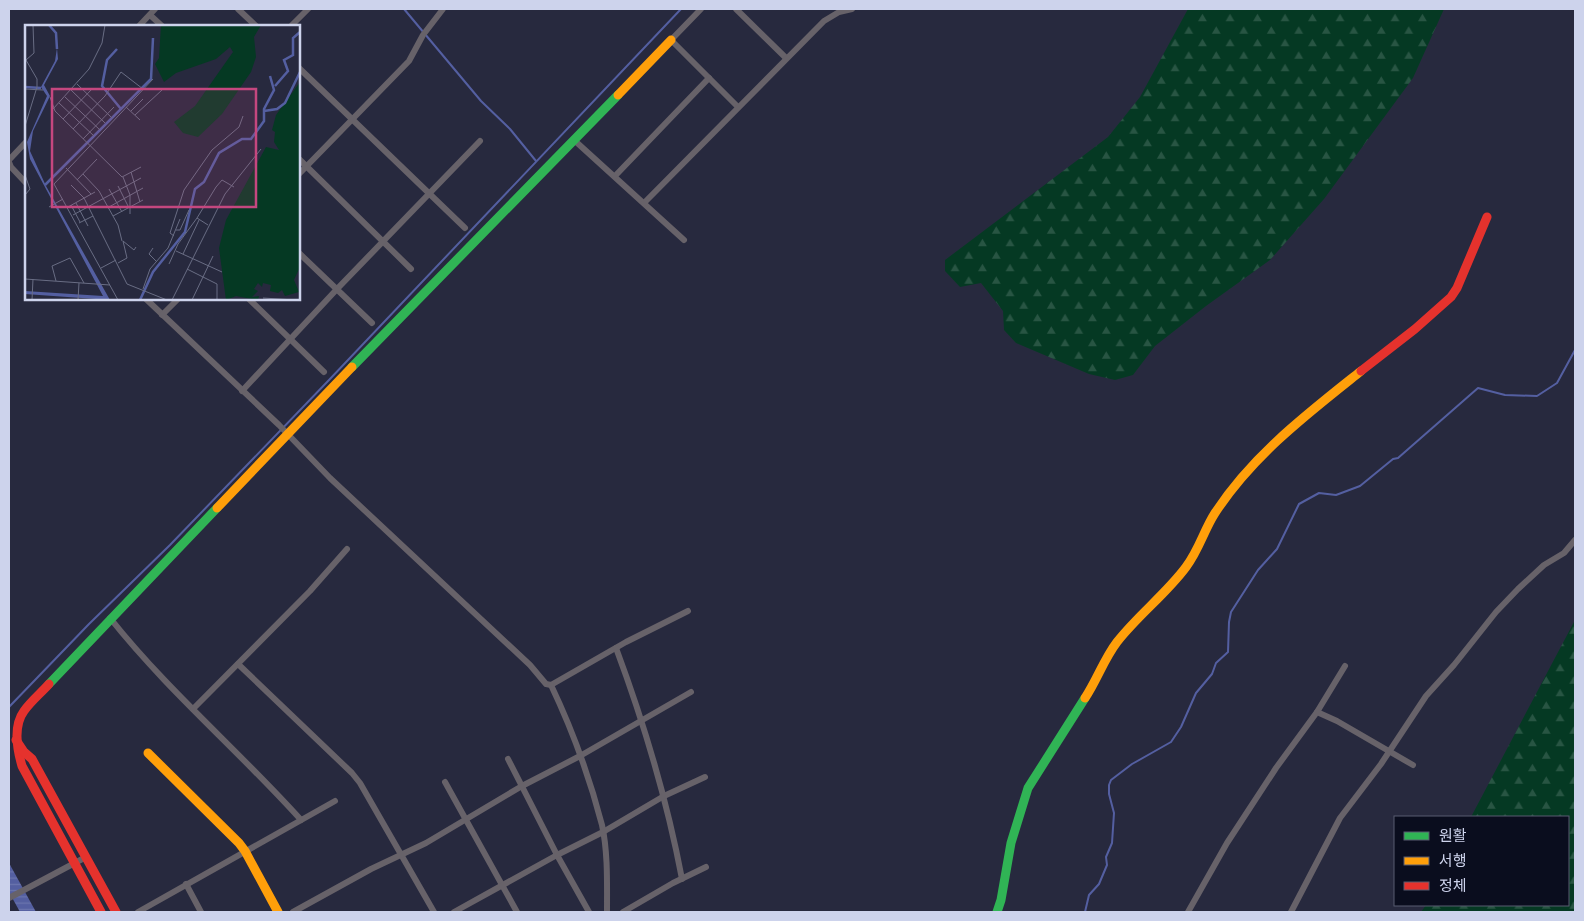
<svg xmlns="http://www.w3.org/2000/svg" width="1584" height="921" viewBox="0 0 1584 921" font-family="'DM Sans','Noto Sans KR',sans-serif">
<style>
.forest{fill:url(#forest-firs)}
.water{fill:url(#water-rules)}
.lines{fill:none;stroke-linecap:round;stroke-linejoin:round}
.stream{stroke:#545fa1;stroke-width:2}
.street{stroke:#676269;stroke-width:6}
.fast{stroke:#30b455;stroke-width:9}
.slow{stroke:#ff9f0a;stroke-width:9}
.jam{stroke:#e5322d;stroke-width:9}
.inset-river{fill:none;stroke:#545fa1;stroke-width:2.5}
.inset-road{fill:none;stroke:#696d84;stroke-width:1}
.view{fill:#c5477f;fill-opacity:0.15;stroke:#c5477f;stroke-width:2.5}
.inset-edge{fill:none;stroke:#cdd3ec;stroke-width:2.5}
</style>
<defs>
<pattern id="forest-firs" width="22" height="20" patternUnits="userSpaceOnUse" patternTransform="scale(1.25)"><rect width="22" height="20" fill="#053923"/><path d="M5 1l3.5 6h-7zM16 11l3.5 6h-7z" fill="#285543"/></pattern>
<pattern id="water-rules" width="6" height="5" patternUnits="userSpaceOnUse" patternTransform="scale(1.25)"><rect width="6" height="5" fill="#545fa1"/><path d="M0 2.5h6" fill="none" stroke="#6b75ae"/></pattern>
</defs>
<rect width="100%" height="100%" fill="#27293e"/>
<!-- forest -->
<g class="forest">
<polygon points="1188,9 1444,9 1413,78 1324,199 1270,260 1206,306 1155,346 1133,375 1115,380 1089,374 1016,343 1004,330 1003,311 981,283 960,287 945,271 945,260 1108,137 1140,97"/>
<polygon points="1575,620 1575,912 1421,912 1426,905 1568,905 1568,817 1471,817"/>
</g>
<!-- water -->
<polygon class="water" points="9,863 36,912 20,912 9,892"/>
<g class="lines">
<!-- stream -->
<g class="stream">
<polyline points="404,9 481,101 510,129 536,161"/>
<polyline points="9,707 89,624 170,545 329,380 681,9"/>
<polyline points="1085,912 1089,895 1099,884 1107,865 1106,857 1112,843 1114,813 1109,794 1109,785 1111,780 1132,764 1171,742 1181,727 1196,693 1212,674 1216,663 1228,652 1229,622 1231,612 1258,570 1277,549 1299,504 1319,493 1336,495 1360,486 1393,459 1398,458 1478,388 1505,395 1537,396 1557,383 1575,350"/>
</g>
<!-- street -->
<g class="street">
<polyline points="238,9 256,26"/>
<polyline points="701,9 671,40 738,107"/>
<polyline points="736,9 786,58"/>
<polyline points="150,15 162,26"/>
<polyline points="139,26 155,9"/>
<polyline points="291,26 308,9"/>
<polyline points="299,68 465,228"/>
<polyline points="574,140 684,240"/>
<polyline points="299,159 411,269"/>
<polyline points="9,160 26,142"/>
<polyline points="9,162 11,167 26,183"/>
<polyline points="299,174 409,61 423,35 443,9"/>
<polyline points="615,176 709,78"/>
<polyline points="644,203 824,21 839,12 852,9"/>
<polyline points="299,253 372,323"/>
<polyline points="146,299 279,425 330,478 530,665 546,684 551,685 626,642 688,611"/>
<polyline points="249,299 324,372"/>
<polyline points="162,315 178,299"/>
<polyline points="242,391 337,289 480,141"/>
<path d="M110,618c58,73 129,133 191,202"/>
<path d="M616,648c28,75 51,152 66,231"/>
<polyline points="238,664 352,773 360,783 434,912"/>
<path d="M551,685c20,42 39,94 51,140 6,27 5,59 5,87"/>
<polyline points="193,709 310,591 347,549"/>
<polyline points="1317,712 1345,666"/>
<polyline points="508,759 557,855 589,912"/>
<polyline points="445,782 517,912"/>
<polyline points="186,884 201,912"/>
<polyline points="9,898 86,857"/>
<polyline points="138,912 335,801"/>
<polyline points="293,912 371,869 426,843 522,786 580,756 691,692"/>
<polyline points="454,912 557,855 603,832 664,796 705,777"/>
<polyline points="623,912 673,883 706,867"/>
<polyline points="1188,912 1227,843 1276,768 1317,712 1337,721 1413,765"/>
<polyline points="1291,912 1340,818 1381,764 1426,696 1454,665 1496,612 1518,589 1544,565 1564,553 1575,540"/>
</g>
<!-- fast -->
<g class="fast">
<polyline points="352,367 618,95"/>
<polyline points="49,684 217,508"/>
<polyline points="997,912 1001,900 1011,843 1028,788 1085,698"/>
</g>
<!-- slow -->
<g class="slow">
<polyline points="618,95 671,40"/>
<polyline points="217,508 352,367"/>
<path d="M1085,698c12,-18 19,-39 32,-56 21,-27 49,-48 69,-75 13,-17 18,-37 29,-54 38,-58 92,-99 146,-142"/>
<polyline points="148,753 239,843 245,851 278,912"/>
</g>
<!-- jam -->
<g class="jam">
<polyline points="1361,371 1415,329 1451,297 1457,288 1487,217"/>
<path d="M49,684c-8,9 -18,17 -25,27 -11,15 -7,38 -2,55l79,146"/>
<polyline points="16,740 24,752 32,759 116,912"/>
</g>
</g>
<!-- overview -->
<g transform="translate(25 25)">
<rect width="275" height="275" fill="#27293e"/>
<path d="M136,0h100l-7,12 2,20 -5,15 -29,42 -24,23 -15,-4 -9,-11 21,-16 38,-54 -3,-5 -14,12 -40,14 -12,9 -9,-18 4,-6zM275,57v185l-6,13 5,12 -14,4 -3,-6 -4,3 -8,-2 1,-6 -8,-2 -1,4 -4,-4 -4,6 4,2 -6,6 7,-1 -1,4 -22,-4 -10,4 -7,-52 7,-28 40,-73 13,3 -5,-8 1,-10 -3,-2 4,-15z" fill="#053923"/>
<path d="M32,23l1,11 -14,26 6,11 -17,35 -3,20 16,35 64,114 -85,-6v-3l78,5 -73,-137 -3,-17 20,-46 -6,-9 14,-26z" fill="#545fa1"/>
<path class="inset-river" d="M24,0l7,8 1,16M92,24l-10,11 -5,26 19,23M250,61l13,-15 -4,-11 9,-5v-17l7,-6M0,62l16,1M239,86l13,-2 8,-6 15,-31M20,160l106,-106 2,-41M115,275l13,-28 32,-40 10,-43 9,-7 15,-29 23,-14h9l13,-18v-12l10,-19 -4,-14"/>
<path class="inset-road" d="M52,59l35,34M0,64l18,1M46,65l34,33M25,72l5,14 67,66 19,-10M40,72l35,33M34,78l35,33M101,82l14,13M28,84l36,-40 13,-26 3,-18M106,86l12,-12M110,90l27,-25M38,94l29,-30M0,101l12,-39v-8l-11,-19 8,-7 -1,-28M48,104l32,-33 16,-24 22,17M58,114l31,-32M41,143l25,26M106,147l9,30M58,149l16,17 19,34 4,16M0,150l5,14 -5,6M98,152l7,18v19M52,155l20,-21M29,159l99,-105M29,159l64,116M46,160l13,13 43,86 40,16M93,161l11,22M84,164l13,23M51,178l12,23M46,180l9,17M24,182l14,-8M43,182l27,-15M84,182l34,-19M48,190l68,-37M88,191l30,-16M54,198l14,-7M183,200l-11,-7 19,-31 6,-7 12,7M151,205h4l9,-20M149,211l-4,-3 14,-43 28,-40 27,-23 4,-11M128,223l-4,6 8,8M151,226l46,21M158,229l16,-34M93,238l9,-5 -4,-17 11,9 2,-3M144,239l9,-20 19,-26M76,243l15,-8M162,244l30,15v16M0,254l85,6M31,256l-4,-15 18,-8 14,25M118,264l7,-20 18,-21 12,-29M238,273l32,2M7,275l1,-21M53,275l1,-17M147,275l53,-106 36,-45M167,275l21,-44"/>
<path class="view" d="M27,64h204v118h-204z"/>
<rect width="275" height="275" class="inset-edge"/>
</g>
<!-- border -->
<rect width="1584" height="921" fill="none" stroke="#cdd3ec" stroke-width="20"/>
<!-- legend -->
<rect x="1394" y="816" width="175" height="90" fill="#0a0d1e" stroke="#585c70"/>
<rect x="1404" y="832" width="25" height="8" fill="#30b455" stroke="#585c70"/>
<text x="1439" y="841" font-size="15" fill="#cdd3ec">원활</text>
<rect x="1404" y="857" width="25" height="8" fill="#ff9f0a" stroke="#585c70"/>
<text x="1439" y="866" font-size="15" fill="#cdd3ec">서행</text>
<rect x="1404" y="882" width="25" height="8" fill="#e5322d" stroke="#585c70"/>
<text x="1439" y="891" font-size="15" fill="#cdd3ec">정체</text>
</svg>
